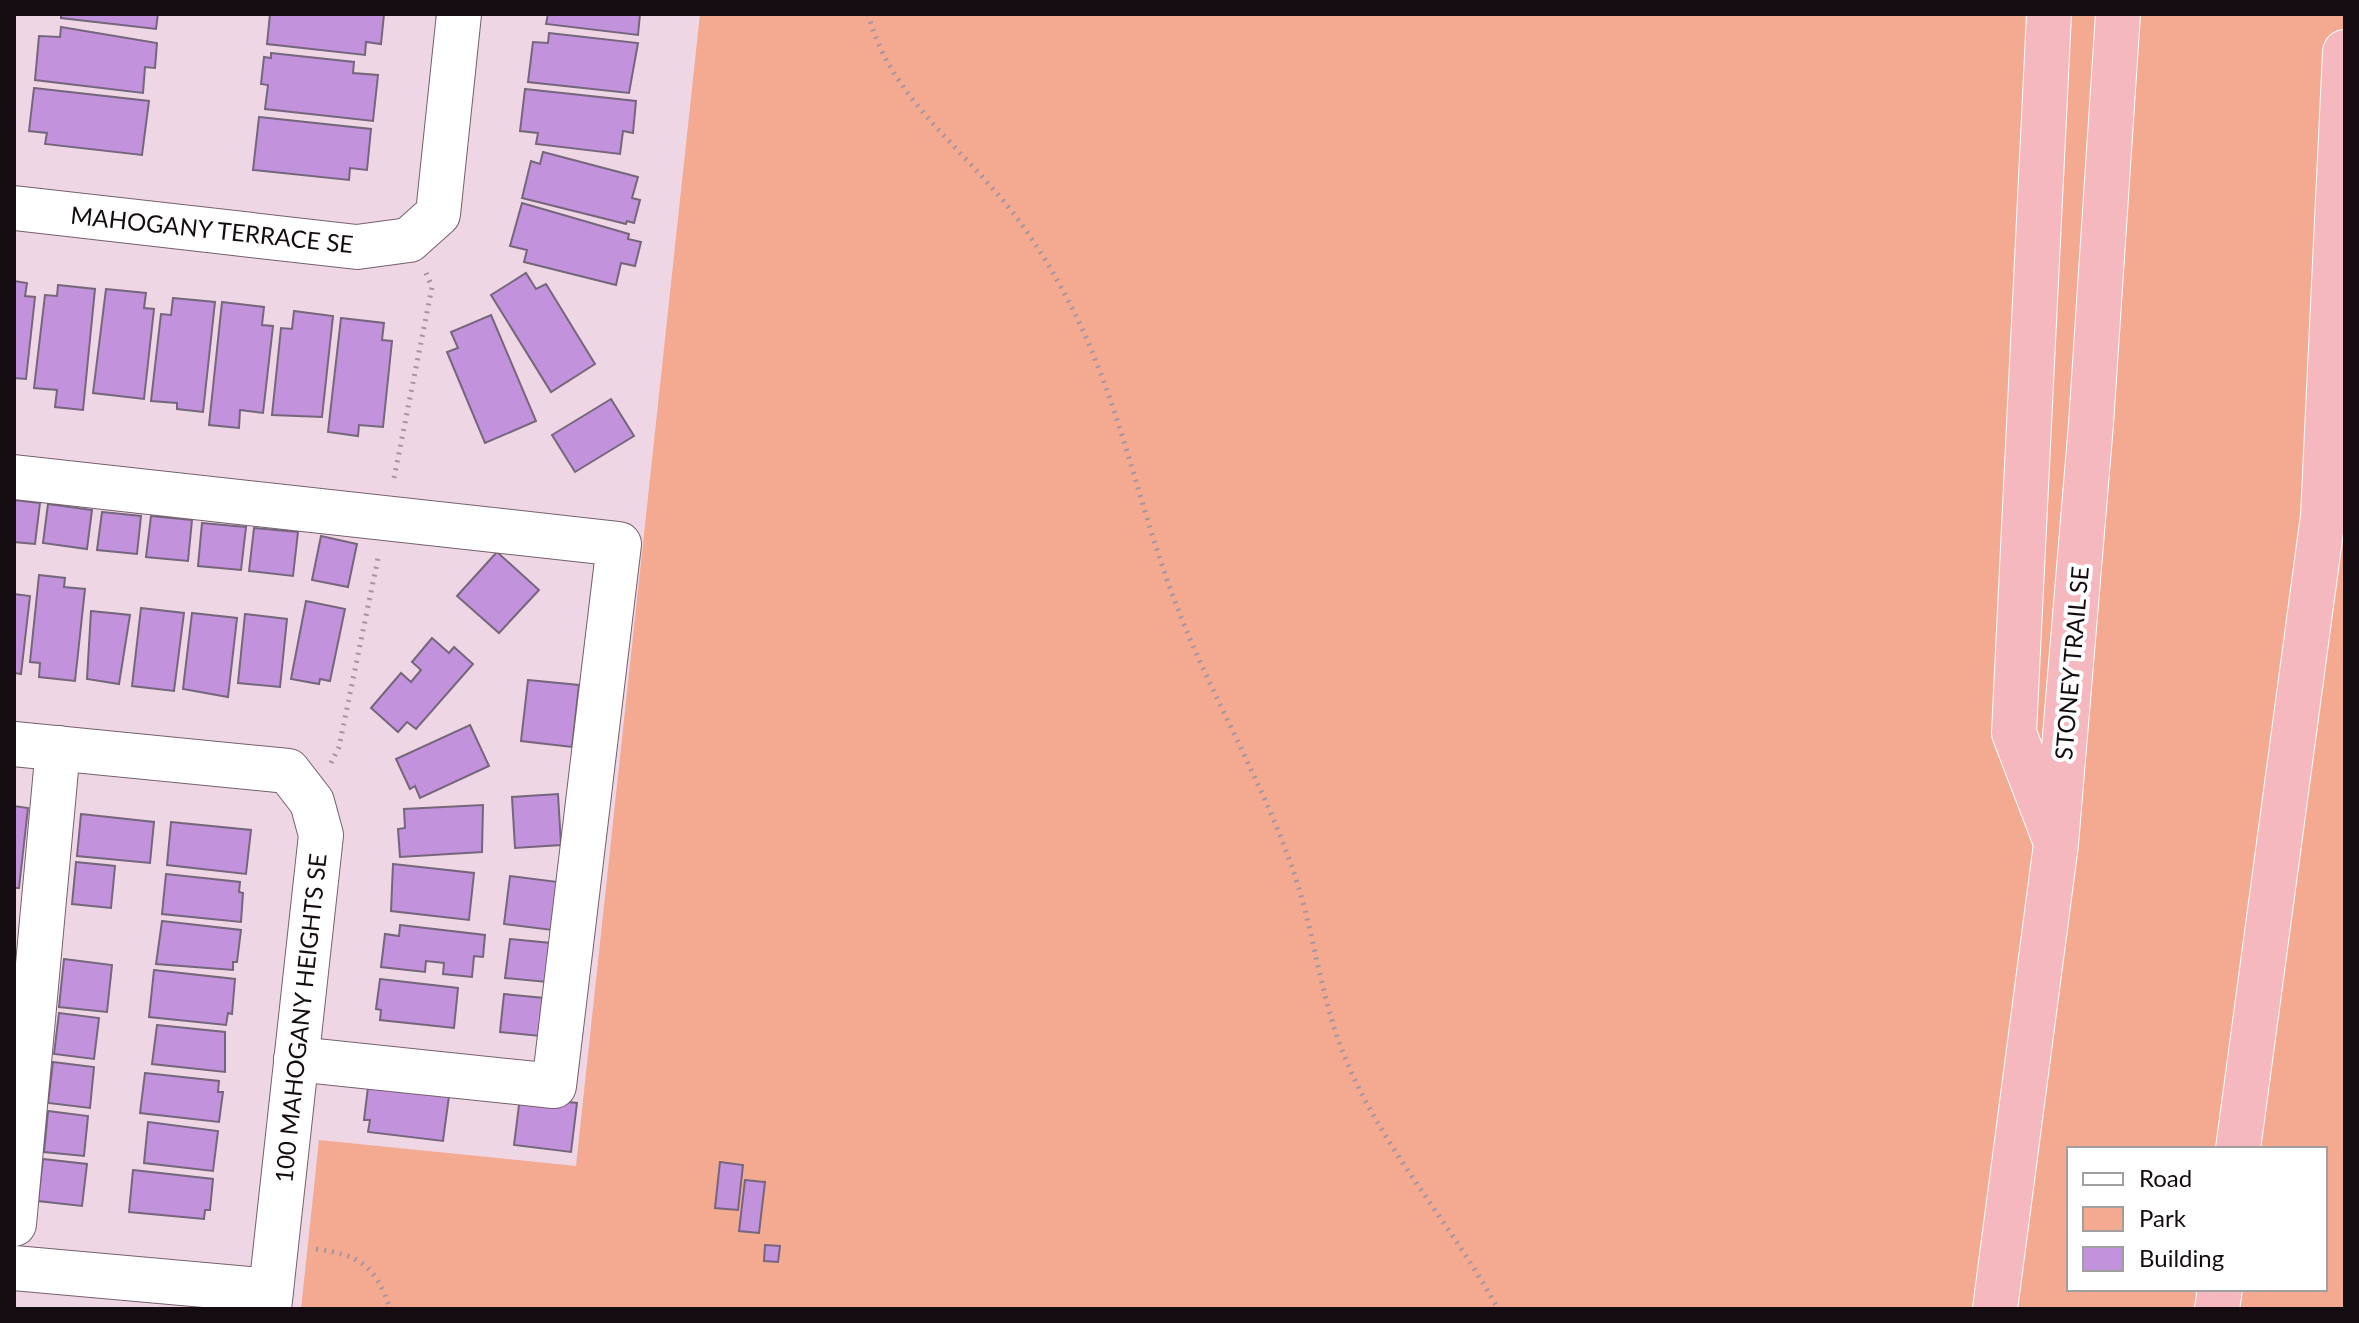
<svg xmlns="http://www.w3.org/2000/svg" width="2359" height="1323" viewBox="0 0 2359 1323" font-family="Lato,sans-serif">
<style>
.green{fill:#f3aa91;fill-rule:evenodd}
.building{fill:#c292dc;stroke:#74677b;stroke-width:2}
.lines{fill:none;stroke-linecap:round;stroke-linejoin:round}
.minor-casing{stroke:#76606c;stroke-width:46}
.highway-casing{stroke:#fff;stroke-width:46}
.path{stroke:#a894a0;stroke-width:5;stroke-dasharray:2 6;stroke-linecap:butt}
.minor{stroke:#fff;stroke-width:44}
.highway{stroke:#f6b8bf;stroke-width:44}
.labels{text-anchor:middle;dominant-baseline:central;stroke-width:8;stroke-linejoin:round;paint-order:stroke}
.street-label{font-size:24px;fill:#140c11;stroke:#fff}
</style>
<rect width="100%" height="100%" fill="#efd6e5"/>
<!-- green -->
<path class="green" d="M700,14h1645v1295h-2044l18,-169 257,26zM2069,1149h256v140h-256z"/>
<!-- building -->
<g class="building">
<polygon points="61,14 158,14 156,29 61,18"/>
<polygon points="270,14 384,14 381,44 366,42 365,55 267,44"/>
<polygon points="548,14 640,14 638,35 546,24"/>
<polygon points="61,27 157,43 155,68 145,67 143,93 35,80 39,36 60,37"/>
<polygon points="549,33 638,43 629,93 528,82 533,42 548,43"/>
<polygon points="271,53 354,62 353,73 378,75 373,121 265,109 268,85 261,84 264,57 271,58"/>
<polygon points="34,88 149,101 142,155 45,144 47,133 29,131"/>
<polygon points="525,89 636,101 633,133 623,131 620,154 536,144 538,133 520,131"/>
<polygon points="259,117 371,129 367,170 350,168 349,180 253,170"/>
<polygon points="543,152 638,177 632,198 640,200 634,223 627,221 626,224 522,198 531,161 540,164"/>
<polygon points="522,203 629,234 628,239 641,242 635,266 621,263 616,285 524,262 527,250 510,246"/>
<polygon points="526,273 536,289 546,284 595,364 551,392 491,295"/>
<polygon points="14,281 27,283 25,296 35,297 26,379 14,378"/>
<polygon points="58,285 95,289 83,410 55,407 57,390 34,388 45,295 57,296"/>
<polygon points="106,289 146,293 144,308 154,309 144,399 93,393"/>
<polygon points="173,298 215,302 203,412 177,409 177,403 151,401 161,314 171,315"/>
<polygon points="222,302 264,307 262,325 273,326 263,413 240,410 239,428 209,425"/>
<polygon points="294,311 333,316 322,417 272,415 281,328 292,329"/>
<polygon points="491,315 536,421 485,443 447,352 458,348 451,332"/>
<polygon points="341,318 384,323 382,340 392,341 383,427 359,425 358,436 328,432"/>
<polygon points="611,399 634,436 575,472 552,435"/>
<polygon points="14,500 40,503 35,544 14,542"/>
<polygon points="48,504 92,510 87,549 43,543"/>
<polygon points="102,512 141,516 137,554 97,550"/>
<polygon points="151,516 192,520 188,561 146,557"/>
<polygon points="202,523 246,527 241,570 198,566"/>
<polygon points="254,528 298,532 293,576 249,571"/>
<polygon points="321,536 357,544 348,587 312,580"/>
<polygon points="497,552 539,590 499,633 457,596"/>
<polygon points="39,575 65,578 64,587 85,589 75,681 39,677 40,663 30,662"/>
<polygon points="14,594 30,596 21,674 14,673"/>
<polygon points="306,601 345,609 330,681 320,679 319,684 291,679"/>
<polygon points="141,608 184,613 174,691 132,686"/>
<polygon points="91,611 130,615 119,684 87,679"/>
<polygon points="192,613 237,618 228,697 183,689"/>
<polygon points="245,614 287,619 280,687 238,683"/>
<polygon points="432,638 449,653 454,647 473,664 416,729 407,722 398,732 371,708 401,673 411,682 421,670 412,662"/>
<polygon points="528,680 579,685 572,747 521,741"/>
<polygon points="470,725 489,766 420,798 415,786 410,789 396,759"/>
<polygon points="558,794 561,845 515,848 512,797"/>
<polygon points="483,805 482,852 400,857 398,829 405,828 404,809"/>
<polygon points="14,806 28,808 19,888 14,888"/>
<polygon points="81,814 154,822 150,863 77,856"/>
<polygon points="171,822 251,830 246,874 167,865"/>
<polygon points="76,862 115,866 111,908 72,904"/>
<polygon points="393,864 474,873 469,920 391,911"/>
<polygon points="166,874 240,882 239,892 243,893 241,922 162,914"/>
<polygon points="510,876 558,882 552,930 504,924"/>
<polygon points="162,921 241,930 237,962 233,962 233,970 156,964"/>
<polygon points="400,925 485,935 483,957 474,956 472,977 443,974 444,963 426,961 425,972 381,967 385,934 399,936"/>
<polygon points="510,939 551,943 547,982 505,978"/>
<polygon points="64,959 112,965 107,1012 59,1007"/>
<polygon points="154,970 235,979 232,1014 228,1013 226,1025 149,1017"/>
<polygon points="380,979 458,988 454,1028 380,1020 381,1010 376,1009"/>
<polygon points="504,994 544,998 540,1036 500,1032"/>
<polygon points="59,1013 99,1018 94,1059 54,1054"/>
<polygon points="157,1025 225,1032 225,1072 152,1064"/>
<polygon points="53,1062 94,1067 90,1108 48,1103"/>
<polygon points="145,1073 219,1081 218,1092 223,1092 219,1122 140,1113"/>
<polygon points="368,1087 449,1096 443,1141 368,1132 370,1120 364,1120"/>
<polygon points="520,1097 577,1103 571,1152 514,1145"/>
<polygon points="48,1111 88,1116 84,1156 44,1152"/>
<polygon points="148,1122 218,1131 213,1171 144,1163"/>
<polygon points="43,1159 87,1164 82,1206 38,1201"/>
<polygon points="720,1162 743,1165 738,1210 715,1208"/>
<polygon points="133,1170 213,1179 210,1210 205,1210 204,1219 129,1212"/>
<polygon points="745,1180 765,1182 759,1233 739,1231"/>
<polygon points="765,1245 780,1246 778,1262 764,1261"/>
</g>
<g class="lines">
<defs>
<g id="minor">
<polyline points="14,208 357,247 409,240 438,214 459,14"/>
<polyline points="14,477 619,544 554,1086 296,1059"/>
<polyline points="14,744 288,771 312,802 321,835 269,1309"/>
<polyline points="14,1224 58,748"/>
<polyline points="14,1268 271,1291"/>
</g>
<g id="highway">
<polyline points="2049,14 2014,733 2053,835"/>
<polyline points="2238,1149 2323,516 2345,52"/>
<polyline points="1995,1309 2056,844 2091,424 2118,14"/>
<polyline points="2217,1309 2220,1289"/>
</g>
</defs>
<!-- minor casing -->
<use href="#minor" class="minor-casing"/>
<!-- highway casing -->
<use href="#highway" class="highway-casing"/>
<!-- path -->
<g class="path">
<path d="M868,14c20,75 77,119 126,176 32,36 58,78 80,122 44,87 63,185 96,276 35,99 92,189 125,288 20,60 26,125 51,184 38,91 105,163 152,249"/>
<polyline points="394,478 432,287 426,273"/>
<polyline points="331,763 339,747 378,558"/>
<path d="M316,1249c44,6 60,17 74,60"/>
</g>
<!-- minor -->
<use href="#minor" class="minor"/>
<!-- highway -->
<use href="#highway" class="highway"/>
</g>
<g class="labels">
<!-- street labels -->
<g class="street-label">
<text transform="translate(212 229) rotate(6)">MAHOGANY TERRACE SE</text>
<text transform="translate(2071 663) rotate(-85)">STONEY TRAIL SE</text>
<text transform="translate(300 1018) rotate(-84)">100 MAHOGANY HEIGHTS SE</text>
</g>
</g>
<!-- border -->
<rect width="2359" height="1323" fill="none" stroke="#140c11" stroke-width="32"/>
<!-- legend -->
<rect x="2067" y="1147" width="260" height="144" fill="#ffffff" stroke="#a19ea0" stroke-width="2"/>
<rect x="2083" y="1173" width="40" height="12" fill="#ffffff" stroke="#a19ea0" stroke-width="2"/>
<text x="2139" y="1187" font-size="24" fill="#140c11">Road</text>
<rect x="2083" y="1207" width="40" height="24" fill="#f3aa91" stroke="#a19ea0" stroke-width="2"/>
<text x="2139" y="1227" font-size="24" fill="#140c11">Park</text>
<rect x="2083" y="1247" width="40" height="24" fill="#c292dc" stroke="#a19ea0" stroke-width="2"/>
<text x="2139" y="1267" font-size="24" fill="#140c11">Building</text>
</svg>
